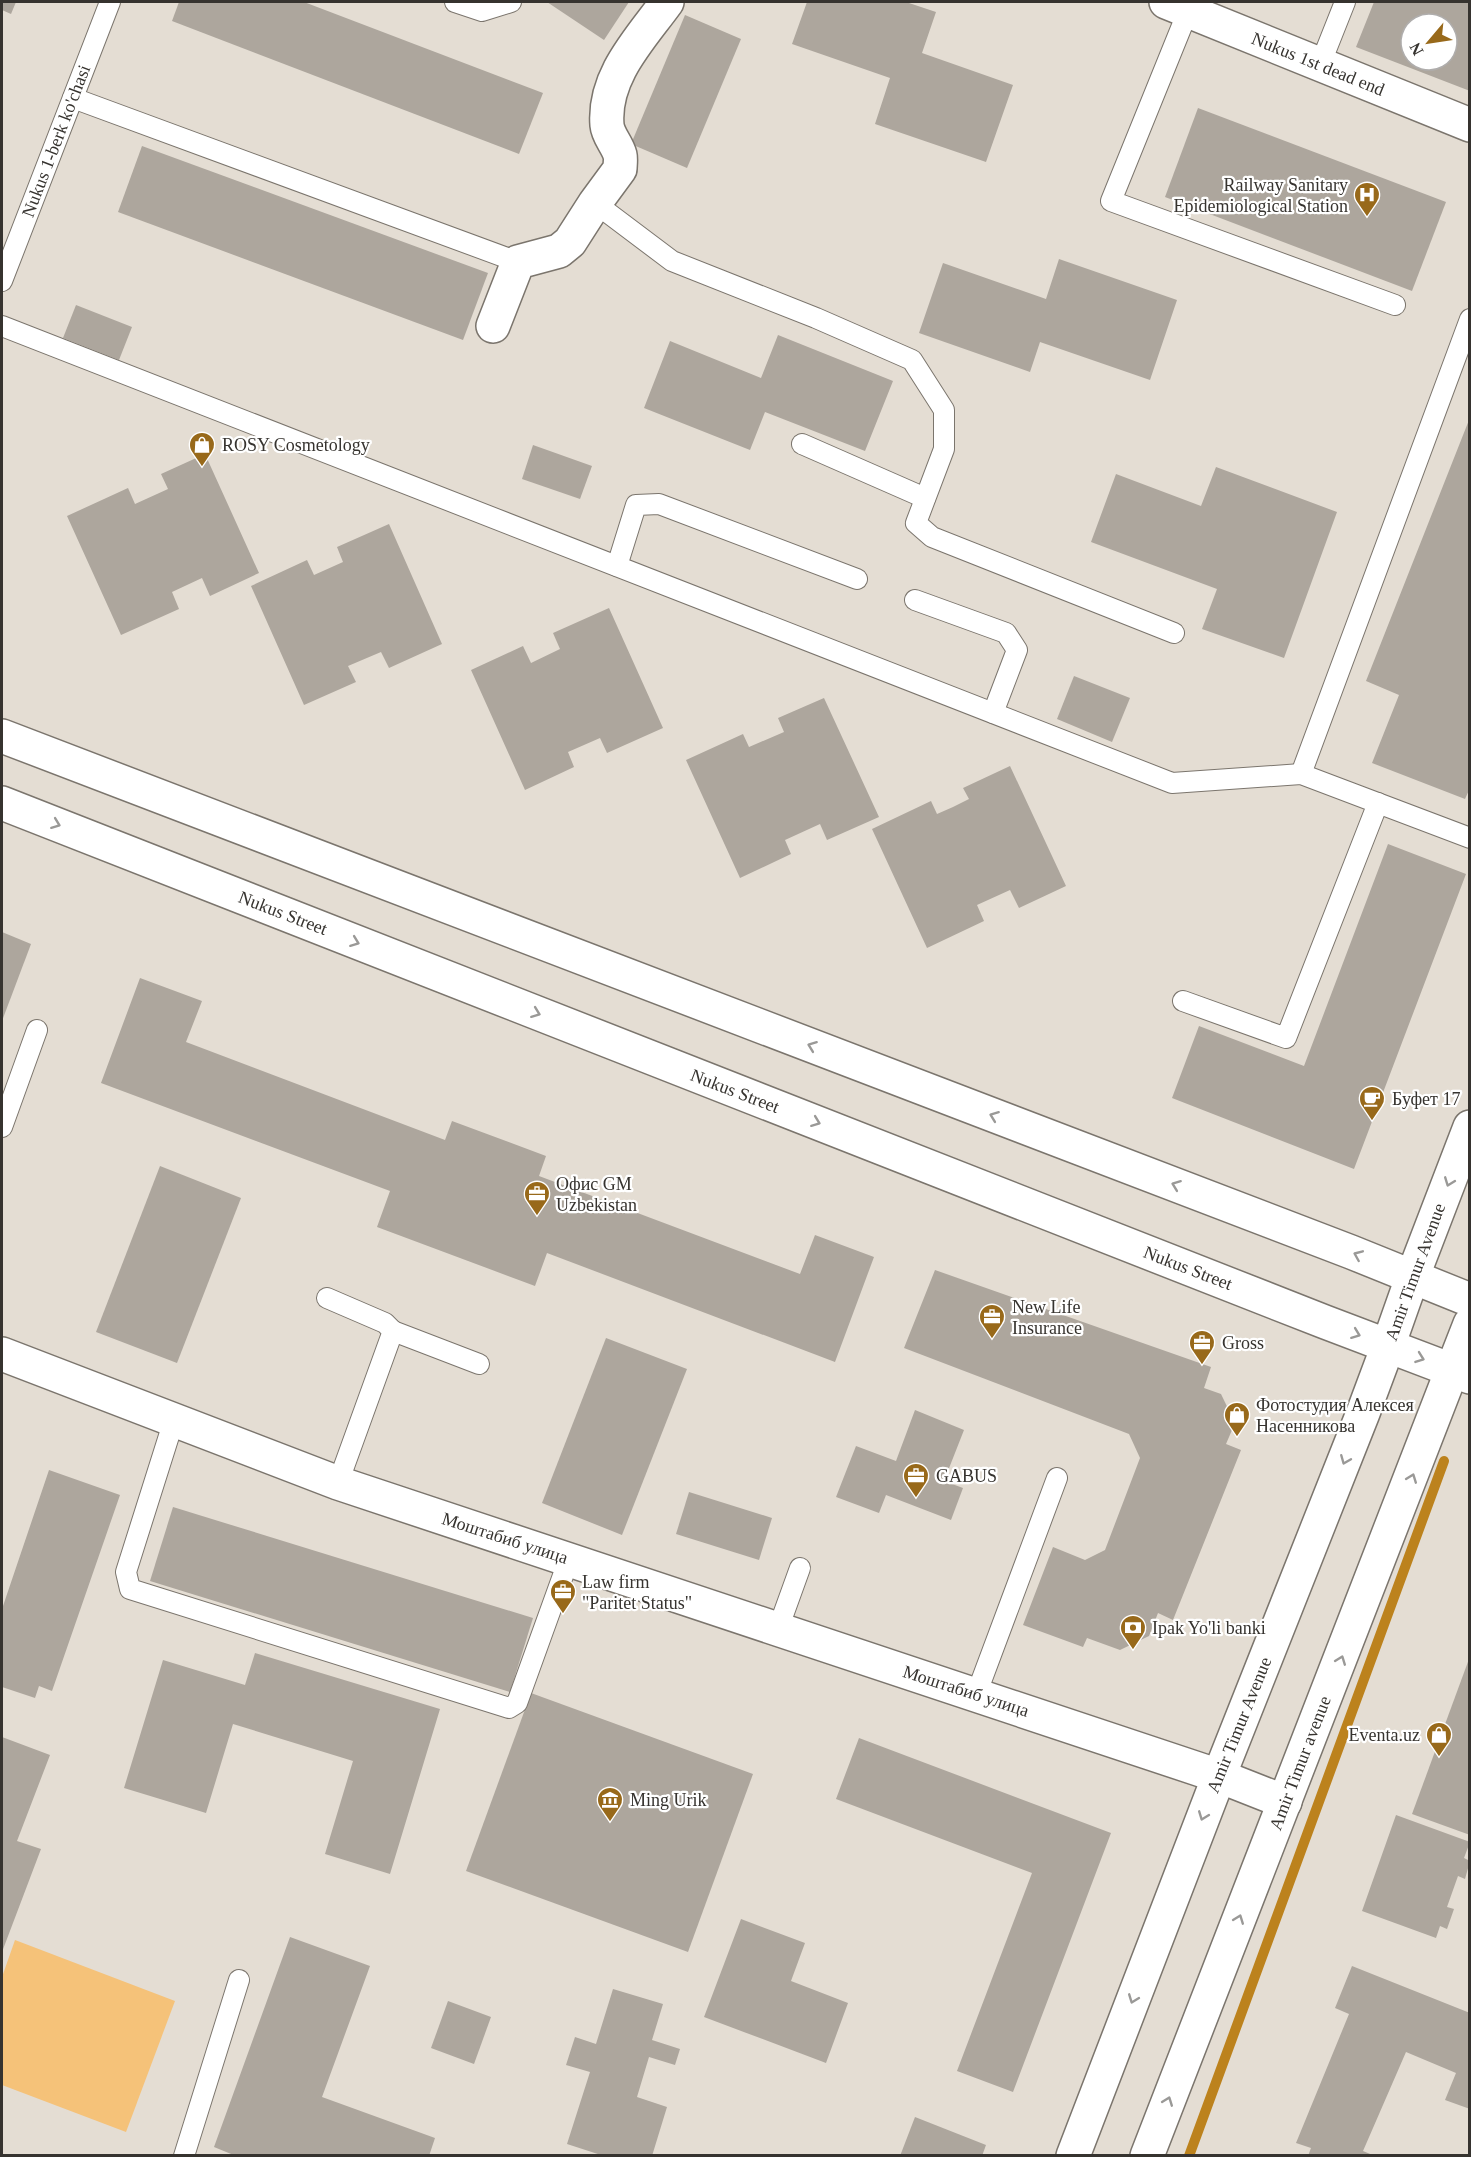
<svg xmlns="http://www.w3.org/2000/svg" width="1471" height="2157" viewBox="0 0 1471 2157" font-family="Georgia,serif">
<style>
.green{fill:#f5c279}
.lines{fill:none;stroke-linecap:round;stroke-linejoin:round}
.stream{stroke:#bc821d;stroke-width:10}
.building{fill:#ada69d;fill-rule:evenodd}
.lane-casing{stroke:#7b756d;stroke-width:22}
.street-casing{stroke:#7b756d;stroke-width:36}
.secondary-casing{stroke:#7b756d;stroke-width:36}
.primary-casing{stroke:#7b756d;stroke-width:36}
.lane{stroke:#fff;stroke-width:20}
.street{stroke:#fff;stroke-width:33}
.secondary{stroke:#fff;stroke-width:33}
.primary{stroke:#fff;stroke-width:33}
.oneway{stroke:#9a9997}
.labels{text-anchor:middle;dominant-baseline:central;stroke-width:4.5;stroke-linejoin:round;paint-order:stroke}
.street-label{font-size:18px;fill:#36332f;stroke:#fff}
.poi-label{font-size:18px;fill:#36332f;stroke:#fff;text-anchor:start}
</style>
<rect width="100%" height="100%" fill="#e4ddd3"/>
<!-- green -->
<polygon class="green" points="15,1940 175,2001 126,2132 2,2085 2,1977"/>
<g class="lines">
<!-- stream -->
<polyline class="stream" points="1189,2156 1444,1461"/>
</g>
<!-- building -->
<g class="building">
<polygon points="2,2 16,2 11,14 2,10"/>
<polygon points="179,2 304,2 543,93 519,154 172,21"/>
<polygon points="547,2 629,2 604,40"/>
<polygon points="807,2 906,2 936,12 922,53 1013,85 986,162 875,124 890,78 792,44"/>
<path d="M1374,2h96v89l-114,-44zM1411,24h36v36h-36z"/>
<polygon points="685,15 741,39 687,168 631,144"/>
<polygon points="1198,108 1446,202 1412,291 1165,197"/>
<polygon points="142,146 488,273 463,340 118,212"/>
<polygon points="1059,259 1177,300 1150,380 1040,342 1030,372 919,333 943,263 1046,299"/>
<polygon points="76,305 132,327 119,360 63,338"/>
<polygon points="778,335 893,381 865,451 765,412 750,450 644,408 670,341 761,378"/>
<polygon points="1469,420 1470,788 1465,799 1372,763 1399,695 1366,681"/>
<polygon points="533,445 592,466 580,499 522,479"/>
<polygon points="205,454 259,573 210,596 202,578 172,592 179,609 121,635 67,516 128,488 135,504 168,489 161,474"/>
<polygon points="1216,467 1337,512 1284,658 1202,629 1217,589 1091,542 1116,474 1201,506"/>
<polygon points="389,524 442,644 389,668 381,652 348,666 356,682 304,705 251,586 307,560 314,575 343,562 337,547"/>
<polygon points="609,608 663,728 607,753 600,738 568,752 574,767 525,790 471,670 523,646 531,663 560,649 553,633"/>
<polygon points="1074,676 1130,698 1112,742 1057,719"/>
<polygon points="824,698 879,817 827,840 820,824 785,840 791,854 740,878 686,760 743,734 749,747 784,732 778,718"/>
<polygon points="1010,766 1066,886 1019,908 1010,890 977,905 984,921 927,948 872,829 931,801 937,814 953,807 969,799 963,788"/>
<polygon points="1388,844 1466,874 1354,1169 1172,1098 1199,1026 1304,1066"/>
<polygon points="2,932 31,944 2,1021"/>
<polygon points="140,978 202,1001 186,1042 445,1140 452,1121 546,1156 539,1176 800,1274 815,1235 874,1257 835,1362 547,1253 535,1286 377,1227 390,1191 101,1083"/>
<polygon points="160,1166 241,1198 177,1363 96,1332"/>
<polygon points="935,1270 1211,1367 1204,1388 1221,1394 1235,1423 1226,1444 1241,1450 1173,1620 1158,1613 1149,1636 1120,1650 1087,1638 1083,1647 1023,1625 1053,1547 1085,1560 1105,1550 1140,1458 1129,1434 904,1348"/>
<polygon points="606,1338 687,1369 622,1535 542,1503"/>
<polygon points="915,1410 964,1430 944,1481 963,1488 951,1520 886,1495 879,1513 836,1497 856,1446 896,1461"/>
<polygon points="49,1470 120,1495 52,1691 39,1686 35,1698 2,1687 2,1609"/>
<polygon points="689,1492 772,1518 759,1560 676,1534"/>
<polygon points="173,1507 533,1618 510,1692 150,1581"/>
<polygon points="255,1653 440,1709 390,1874 325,1854 353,1761 233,1724 206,1813 124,1788 163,1660 245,1685"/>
<polygon points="1469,1659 1470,1659 1470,1835 1412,1814"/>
<polygon points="531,1693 753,1774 688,1952 466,1871"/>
<polygon points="2,1737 50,1755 17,1841 41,1849 2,1952"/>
<polygon points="859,1738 1111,1833 1013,2092 957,2071 1032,1873 836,1799"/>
<polygon points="1396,1815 1470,1842 1464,1858 1470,1861 1465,1879 1458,1876 1447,1907 1454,1909 1447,1929 1440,1926 1436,1938 1362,1911"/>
<polygon points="741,1919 805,1943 791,1981 848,2003 826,2063 704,2017"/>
<polygon points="290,1937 370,1966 322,2097 435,2138 429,2156 236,2156 214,2147"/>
<polygon points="1352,1966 1470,2013 1470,2109 1445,2100 1456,2073 1406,2052 1363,2151 1375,2156 1308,2156 1311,2148 1296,2143 1349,2014 1335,2008"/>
<polygon points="613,1989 663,2004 652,2040 680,2049 675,2065 649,2057 637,2097 667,2107 652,2156 604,2156 567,2144 590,2072 566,2065 575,2037 596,2044"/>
<polygon points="448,2001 491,2017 474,2064 431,2048"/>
<polygon points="915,2117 986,2145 982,2156 900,2156"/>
</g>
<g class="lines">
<defs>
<g id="lane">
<polyline points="455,2 482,11 511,2"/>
<polyline points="1188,11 1111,201 1395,305"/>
<polyline points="1320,65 1345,2"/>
<polyline points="73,98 518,262"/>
<polyline points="595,203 672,261 816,318 912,360 944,410 944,449 916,523 932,537 1174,633"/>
<polyline points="2,281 110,2"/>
<polyline points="2,326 1172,783 1301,774 1470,838"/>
<polyline points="802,444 925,498"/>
<polyline points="617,566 636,505 659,504 857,579"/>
<polyline points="915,600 1006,633 1017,650 993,713"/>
<polyline points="1301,774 1470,319"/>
<polyline points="1183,1001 1286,1038 1378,803"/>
<polyline points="2,1127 37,1030"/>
<polyline points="327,1298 385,1323 393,1331 338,1483"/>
<polyline points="393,1331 479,1364"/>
<polyline points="174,1420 126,1572 130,1589 509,1708 517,1703 569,1559"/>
<polyline points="778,1629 800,1568"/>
<polyline points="976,1695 1057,1478"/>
<polyline points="184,2156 239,1980"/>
</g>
<g id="street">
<polyline points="1166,2 1470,125"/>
<path d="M493,326l25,-64 41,-11 11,-9 25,-39 25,-34c0,-4 1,-10 0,-14 -3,-11 -12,-19 -13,-30 -4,-49 34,-87 60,-123"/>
<polyline points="2,1354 338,1483 1219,1776"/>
</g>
<g id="secondary">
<polyline points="1412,1278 1470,1127"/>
<polyline points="1219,1776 1285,1802"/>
<polyline points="1073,2156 1219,1776 1363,1413 1388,1346"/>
<polyline points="1147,2156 1452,1370"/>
</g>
<g id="primary">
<polyline points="2,736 1351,1252 1470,1300"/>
<polyline points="2,803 1325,1322 1470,1377"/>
<polyline points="1388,1346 1412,1278"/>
<polyline points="1452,1370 1470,1324"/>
</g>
</defs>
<!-- lane casing -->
<use href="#lane" class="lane-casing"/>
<!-- street casing -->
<use href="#street" class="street-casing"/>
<!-- secondary casing -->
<use href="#secondary" class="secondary-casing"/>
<!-- primary casing -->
<use href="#primary" class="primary-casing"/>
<!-- lane -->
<use href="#lane" class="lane"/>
<!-- street -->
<use href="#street" class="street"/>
<!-- secondary -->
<use href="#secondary" class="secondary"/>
<!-- primary -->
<use href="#primary" class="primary"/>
</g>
<!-- one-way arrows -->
<defs><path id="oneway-chevron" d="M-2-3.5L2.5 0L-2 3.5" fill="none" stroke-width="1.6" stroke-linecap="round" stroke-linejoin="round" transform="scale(1.5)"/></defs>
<g class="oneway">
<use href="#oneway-chevron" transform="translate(56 824) rotate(21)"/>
<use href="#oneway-chevron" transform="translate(355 942) rotate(21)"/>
<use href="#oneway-chevron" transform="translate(536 1013) rotate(21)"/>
<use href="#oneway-chevron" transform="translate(812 1046) rotate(-159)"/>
<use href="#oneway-chevron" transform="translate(994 1116) rotate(-159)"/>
<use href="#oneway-chevron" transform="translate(816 1122) rotate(21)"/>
<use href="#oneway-chevron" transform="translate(1449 1182) rotate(111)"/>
<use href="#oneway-chevron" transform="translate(1176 1185) rotate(-159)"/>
<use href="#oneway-chevron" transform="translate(1358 1255) rotate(-157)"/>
<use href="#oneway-chevron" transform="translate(1356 1334) rotate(21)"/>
<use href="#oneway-chevron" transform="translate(1420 1358) rotate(20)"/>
<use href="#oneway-chevron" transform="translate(1345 1460) rotate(112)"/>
<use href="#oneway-chevron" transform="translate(1412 1478) rotate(-69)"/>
<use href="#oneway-chevron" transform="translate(1341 1660) rotate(-69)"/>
<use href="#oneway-chevron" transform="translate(1203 1816) rotate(111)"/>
<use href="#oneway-chevron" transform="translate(1239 1919) rotate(-69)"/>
<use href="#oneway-chevron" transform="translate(1133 1999) rotate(111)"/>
<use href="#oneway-chevron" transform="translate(1168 2101) rotate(-69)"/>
</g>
<!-- icons -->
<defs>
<symbol id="hospital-pin" viewBox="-11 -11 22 30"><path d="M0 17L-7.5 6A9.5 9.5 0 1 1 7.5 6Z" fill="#98691a" stroke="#fff"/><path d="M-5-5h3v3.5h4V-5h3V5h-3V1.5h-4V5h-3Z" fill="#fff"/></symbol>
<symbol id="shop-pin" viewBox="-11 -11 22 30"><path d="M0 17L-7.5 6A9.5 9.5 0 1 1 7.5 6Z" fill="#98691a" stroke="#fff"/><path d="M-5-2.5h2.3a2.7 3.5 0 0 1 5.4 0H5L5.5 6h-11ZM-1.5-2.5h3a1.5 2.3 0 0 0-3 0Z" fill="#fff"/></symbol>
<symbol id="cafe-pin" viewBox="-11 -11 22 30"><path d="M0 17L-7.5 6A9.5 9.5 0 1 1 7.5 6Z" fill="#98691a" stroke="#fff"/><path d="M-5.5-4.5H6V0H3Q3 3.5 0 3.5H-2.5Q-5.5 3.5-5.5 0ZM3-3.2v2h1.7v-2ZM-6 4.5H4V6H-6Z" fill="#fff"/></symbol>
<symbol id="office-pin" viewBox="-11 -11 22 30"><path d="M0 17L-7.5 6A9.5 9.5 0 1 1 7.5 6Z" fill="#98691a" stroke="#fff"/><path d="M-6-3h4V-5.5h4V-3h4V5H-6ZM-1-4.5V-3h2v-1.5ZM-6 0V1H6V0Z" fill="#fff"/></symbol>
<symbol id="bank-pin" viewBox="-11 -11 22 30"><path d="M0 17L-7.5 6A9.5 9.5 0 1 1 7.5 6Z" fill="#98691a" stroke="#fff"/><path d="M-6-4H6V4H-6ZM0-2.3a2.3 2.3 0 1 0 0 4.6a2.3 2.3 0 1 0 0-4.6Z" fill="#fff"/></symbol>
<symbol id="museum-pin" viewBox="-11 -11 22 30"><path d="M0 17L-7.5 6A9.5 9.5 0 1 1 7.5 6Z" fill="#98691a" stroke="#fff"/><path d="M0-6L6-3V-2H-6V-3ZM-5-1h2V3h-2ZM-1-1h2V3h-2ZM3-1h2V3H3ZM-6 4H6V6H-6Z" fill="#fff"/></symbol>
</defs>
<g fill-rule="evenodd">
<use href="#hospital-pin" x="1352" y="180" width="30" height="40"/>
<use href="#shop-pin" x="187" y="430" width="30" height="40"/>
<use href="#cafe-pin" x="1357" y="1084" width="30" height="40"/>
<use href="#office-pin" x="522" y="1179" width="30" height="40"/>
<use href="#office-pin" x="977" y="1302" width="30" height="40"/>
<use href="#office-pin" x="1187" y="1328" width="30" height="40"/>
<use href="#shop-pin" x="1222" y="1400" width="30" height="40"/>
<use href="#office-pin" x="901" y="1461" width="30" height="40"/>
<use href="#office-pin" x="548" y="1577" width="30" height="40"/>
<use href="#bank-pin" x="1118" y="1613" width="30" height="40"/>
<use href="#shop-pin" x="1424" y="1720" width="30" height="40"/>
<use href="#museum-pin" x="595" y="1785" width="30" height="40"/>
</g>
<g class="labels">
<!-- street labels -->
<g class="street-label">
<text transform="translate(1318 64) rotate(22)">Nukus 1st dead end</text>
<text transform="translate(56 141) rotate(-69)">Nukus 1-berk ko'chasi</text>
<text transform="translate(283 913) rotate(21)">Nukus Street</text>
<text transform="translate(735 1091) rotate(21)">Nukus Street</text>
<text transform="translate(1188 1268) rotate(21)">Nukus Street</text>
<text transform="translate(1415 1272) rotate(-70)">Amir Timur Avenue</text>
<text transform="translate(505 1538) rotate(18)">Моштабиб улица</text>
<text transform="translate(966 1691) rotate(18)">Моштабиб улица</text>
<text transform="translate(1239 1725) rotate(-68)">Amir Timur Avenue</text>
<text transform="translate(1300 1763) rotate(-69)">Amir Timur avenue</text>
</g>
<!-- poi labels -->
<g class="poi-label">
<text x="1348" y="185" text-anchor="end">Railway Sanitary<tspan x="1348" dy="21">Epidemiological Station</tspan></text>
<text x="222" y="445">ROSY Cosmetology</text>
<text x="1392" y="1099">Буфет 17</text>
<text x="556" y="1184">Офис GM<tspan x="556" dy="21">Uzbekistan</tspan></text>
<text x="1012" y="1307">New Life<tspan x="1012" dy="21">Insurance</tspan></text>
<text x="1222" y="1343">Gross</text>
<text x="1256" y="1405">Фотостудия Алексея<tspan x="1256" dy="21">Насенникова</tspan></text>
<text x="936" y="1476">GABUS</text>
<text x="582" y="1582">Law firm<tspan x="582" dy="21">"Paritet Status"</tspan></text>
<text x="1152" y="1628">Ipak Yo'li banki</text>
<text x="1420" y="1735" text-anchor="end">Eventa.uz</text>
<text x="630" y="1800">Ming Urik</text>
</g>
</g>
<!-- border -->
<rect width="1471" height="2157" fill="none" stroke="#36332f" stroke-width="6"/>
<!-- north arrow -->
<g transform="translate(1429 42) rotate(241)"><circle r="28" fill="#ffffff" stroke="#afadac" stroke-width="1.5"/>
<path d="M0-4.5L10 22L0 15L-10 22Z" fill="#98691a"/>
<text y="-9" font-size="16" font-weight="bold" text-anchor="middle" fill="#36332f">N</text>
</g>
</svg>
